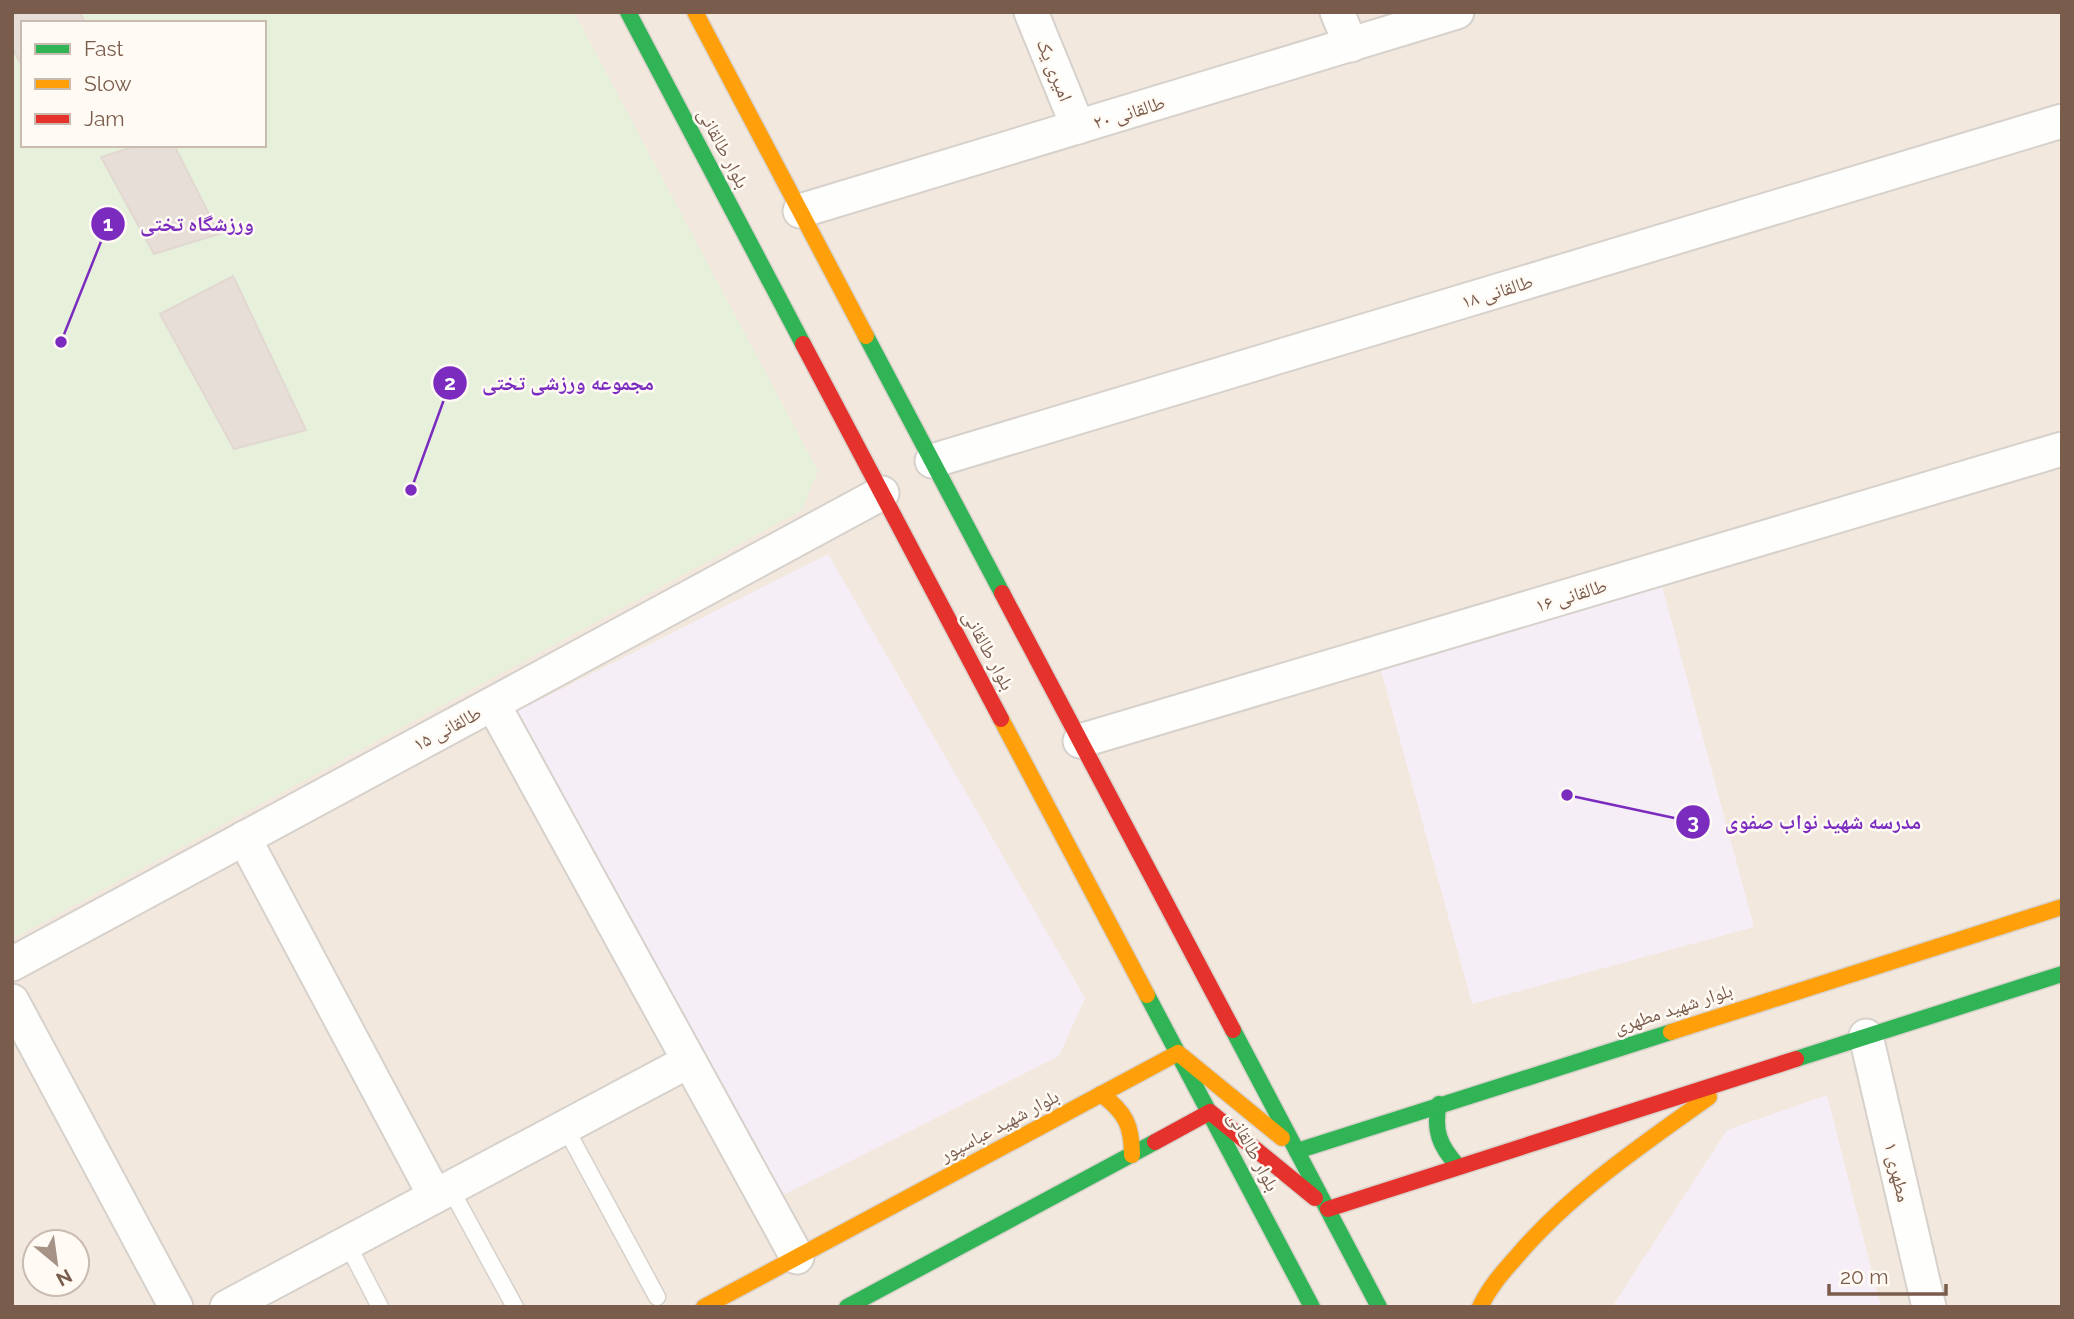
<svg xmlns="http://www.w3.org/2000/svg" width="2074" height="1319" viewBox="0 0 2074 1319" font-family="Raleway,'Noto Naskh Arabic',sans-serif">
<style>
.residential{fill:#f2e8de;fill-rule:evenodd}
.education{fill:#f6eef6}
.green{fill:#e7f0db;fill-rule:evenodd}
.building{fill:#e6ded7;stroke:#e2d8d2;stroke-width:2}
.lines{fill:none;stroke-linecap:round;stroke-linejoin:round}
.lane-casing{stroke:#d7d1cb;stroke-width:19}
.street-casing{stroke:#d7d1cb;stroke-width:37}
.fast-casing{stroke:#d9d2cb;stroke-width:19}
.slow-casing{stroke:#d9d2cb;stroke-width:19}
.jam-casing{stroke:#d9d2cb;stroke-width:19}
.lane{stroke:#fefefd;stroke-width:16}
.street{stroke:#fefefd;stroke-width:33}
.fast{stroke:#30b455;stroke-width:16}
.slow{stroke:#ff9f0a;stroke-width:16}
.jam{stroke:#e5322d;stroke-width:16}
.labels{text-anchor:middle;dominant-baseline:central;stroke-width:5;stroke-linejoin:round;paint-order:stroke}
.street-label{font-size:19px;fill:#7a5c4d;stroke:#fffaf3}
.leader{fill:none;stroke:#7b2cbf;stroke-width:2.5}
.callout-dot{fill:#7b2cbf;stroke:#fffaf3;stroke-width:2.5}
.mark-label{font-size:21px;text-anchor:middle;font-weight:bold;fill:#fff}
.callout-label{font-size:21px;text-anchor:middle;font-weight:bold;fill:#7b2cbf;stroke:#fffaf3;stroke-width:5;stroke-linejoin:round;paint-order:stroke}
</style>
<rect width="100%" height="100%" fill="#f9f5f0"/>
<!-- residential -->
<path class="residential" d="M12,12h2050v1295h-2050zM23,23h241v122h-241zM35,1242h42v42h-42z"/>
<!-- education -->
<g class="education">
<polygon points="828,554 1085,998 1059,1056 773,1200 512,714"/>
<polygon points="1662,586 1754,927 1472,1004 1379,663"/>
<polygon points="1827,1095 1881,1307 1612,1307 1727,1130"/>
</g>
<!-- green -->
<path class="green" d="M12,12h562l244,459 -16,39 -790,429zM23,23h241v122h-241z"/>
<!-- building -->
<g class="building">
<polygon points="12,12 80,12 85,23 23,23 23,67 12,48"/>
<polygon points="139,145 174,145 219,234 154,254 101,157"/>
<polygon points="233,276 306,430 234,449 160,314"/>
</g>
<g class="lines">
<defs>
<g id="lane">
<polyline points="565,1127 657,1297"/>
<polyline points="450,1188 515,1307"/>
<polyline points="347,1243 380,1307"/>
</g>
<g id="street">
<polyline points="1031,12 1078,127"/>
<polyline points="1337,12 1351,45"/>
<polyline points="800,211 1457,12"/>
<polyline points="932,461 2062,121"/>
<polyline points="493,704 797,1257"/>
<polyline points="1080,741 2062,449"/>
<polyline points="244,838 435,1196"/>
<polyline points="12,964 882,493"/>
<polyline points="12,1001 176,1307"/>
<polyline points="1866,1036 1929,1307"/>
<polyline points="227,1307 689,1061"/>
</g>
<g id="fast">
<polyline points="628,12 803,344"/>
<polyline points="866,336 1002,593"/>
<polyline points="1147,995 1312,1307"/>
<polyline points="1233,1030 1379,1307"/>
<polyline points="1796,1059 2062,974"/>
<path d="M1439,1104c-6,26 1,43 19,62"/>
<polyline points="1297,1151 1671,1032"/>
<polyline points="847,1307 1155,1142"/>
</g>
<g id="slow">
<polyline points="695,12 866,336"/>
<polyline points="1001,719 1147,995"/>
<polyline points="1671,1032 2062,907"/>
<path d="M1101,1094c24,18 31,31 31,61"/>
<polyline points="704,1307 1178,1053 1282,1138"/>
<path d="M1480,1307c10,-21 23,-35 38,-52 54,-63 124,-110 191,-158"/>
</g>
<g id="jam">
<polyline points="803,344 1001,719"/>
<polyline points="1002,593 1233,1030"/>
<polyline points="1155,1142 1210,1112 1315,1198"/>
<polyline points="1328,1209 1796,1059"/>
</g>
</defs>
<!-- lane casing -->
<use href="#lane" class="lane-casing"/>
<!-- street casing -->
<use href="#street" class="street-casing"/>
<!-- fast casing -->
<use href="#fast" class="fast-casing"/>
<!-- slow casing -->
<use href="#slow" class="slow-casing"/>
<!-- jam casing -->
<use href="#jam" class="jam-casing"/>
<!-- lane -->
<use href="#lane" class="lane"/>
<!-- street -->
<use href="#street" class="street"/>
<!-- fast -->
<use href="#fast" class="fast"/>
<!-- slow -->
<use href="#slow" class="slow"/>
<!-- jam -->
<use href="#jam" class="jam"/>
</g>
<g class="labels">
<!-- street labels -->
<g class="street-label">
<text transform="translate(1055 70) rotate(68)">امیری یک</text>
<text transform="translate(1129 112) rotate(-17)">طالقانی ۲۰</text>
<text transform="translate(724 148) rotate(62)">بلوار طالقانی</text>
<text transform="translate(1497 291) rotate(-17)">طالقانی ۱۸</text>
<text transform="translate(1571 595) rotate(-17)">طالقانی ۱۶</text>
<text transform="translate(989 650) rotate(62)">بلوار طالقانی</text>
<text transform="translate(447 728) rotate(-28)">طالقانی ۱۵</text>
<text transform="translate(1673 1008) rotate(-18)">بلوار شهید مطهری</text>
<text transform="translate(999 1125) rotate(-28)">بلوار شهید عباسپور</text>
<text transform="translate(1254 1151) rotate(62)">بلوار طالقانی</text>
<text transform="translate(1898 1172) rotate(77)">مطهری ۱</text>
</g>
</g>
<!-- callouts -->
<path class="leader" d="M61 342L108 224M411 490L450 383M1567 795L1693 822"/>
<g class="callout-dot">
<circle cx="61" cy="342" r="7"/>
<circle cx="411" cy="490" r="7"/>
<circle cx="1567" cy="795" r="7"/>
<circle cx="108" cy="224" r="18"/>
<circle cx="450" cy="383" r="18"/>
<circle cx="1693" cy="822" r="18"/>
</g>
<g class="mark-label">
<text x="108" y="231">1</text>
<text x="450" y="390">2</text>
<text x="1693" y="829">3</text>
</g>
<g class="callout-label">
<text x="197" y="231">ورزشگاه تختی</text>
<text x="568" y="390">مجموعه ورزشی تختی</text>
<text x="1823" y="829">مدرسه شهید نواب صفوی</text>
</g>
<!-- border -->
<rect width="2074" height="1319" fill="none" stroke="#7a5c4d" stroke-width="28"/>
<!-- legend -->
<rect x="21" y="21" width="245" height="126" fill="#fffaf3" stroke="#cabbb1" stroke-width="2"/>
<rect x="35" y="44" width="35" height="10" fill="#30b455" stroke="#cabbb1" stroke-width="2"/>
<text x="84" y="56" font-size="21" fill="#7a5c4d">Fast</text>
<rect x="35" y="79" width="35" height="10" fill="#ff9f0a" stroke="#cabbb1" stroke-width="2"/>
<text x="84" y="91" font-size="21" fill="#7a5c4d">Slow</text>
<rect x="35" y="114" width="35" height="10" fill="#e5322d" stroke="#cabbb1" stroke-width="2"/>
<text x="84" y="126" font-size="21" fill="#7a5c4d">Jam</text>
<!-- north arrow -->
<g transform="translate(56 1263) rotate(151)"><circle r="33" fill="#fffaf3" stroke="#cabbb1" stroke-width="2"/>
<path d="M0-5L12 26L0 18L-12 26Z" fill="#a69286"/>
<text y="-10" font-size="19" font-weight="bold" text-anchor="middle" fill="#7a5c4d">N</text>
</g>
<!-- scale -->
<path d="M1829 1284v10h117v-10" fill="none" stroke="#7a5c4d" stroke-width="3.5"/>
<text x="1840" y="1284" font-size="21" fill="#7a5c4d" stroke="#fffaf3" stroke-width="5" paint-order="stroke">20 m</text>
</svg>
